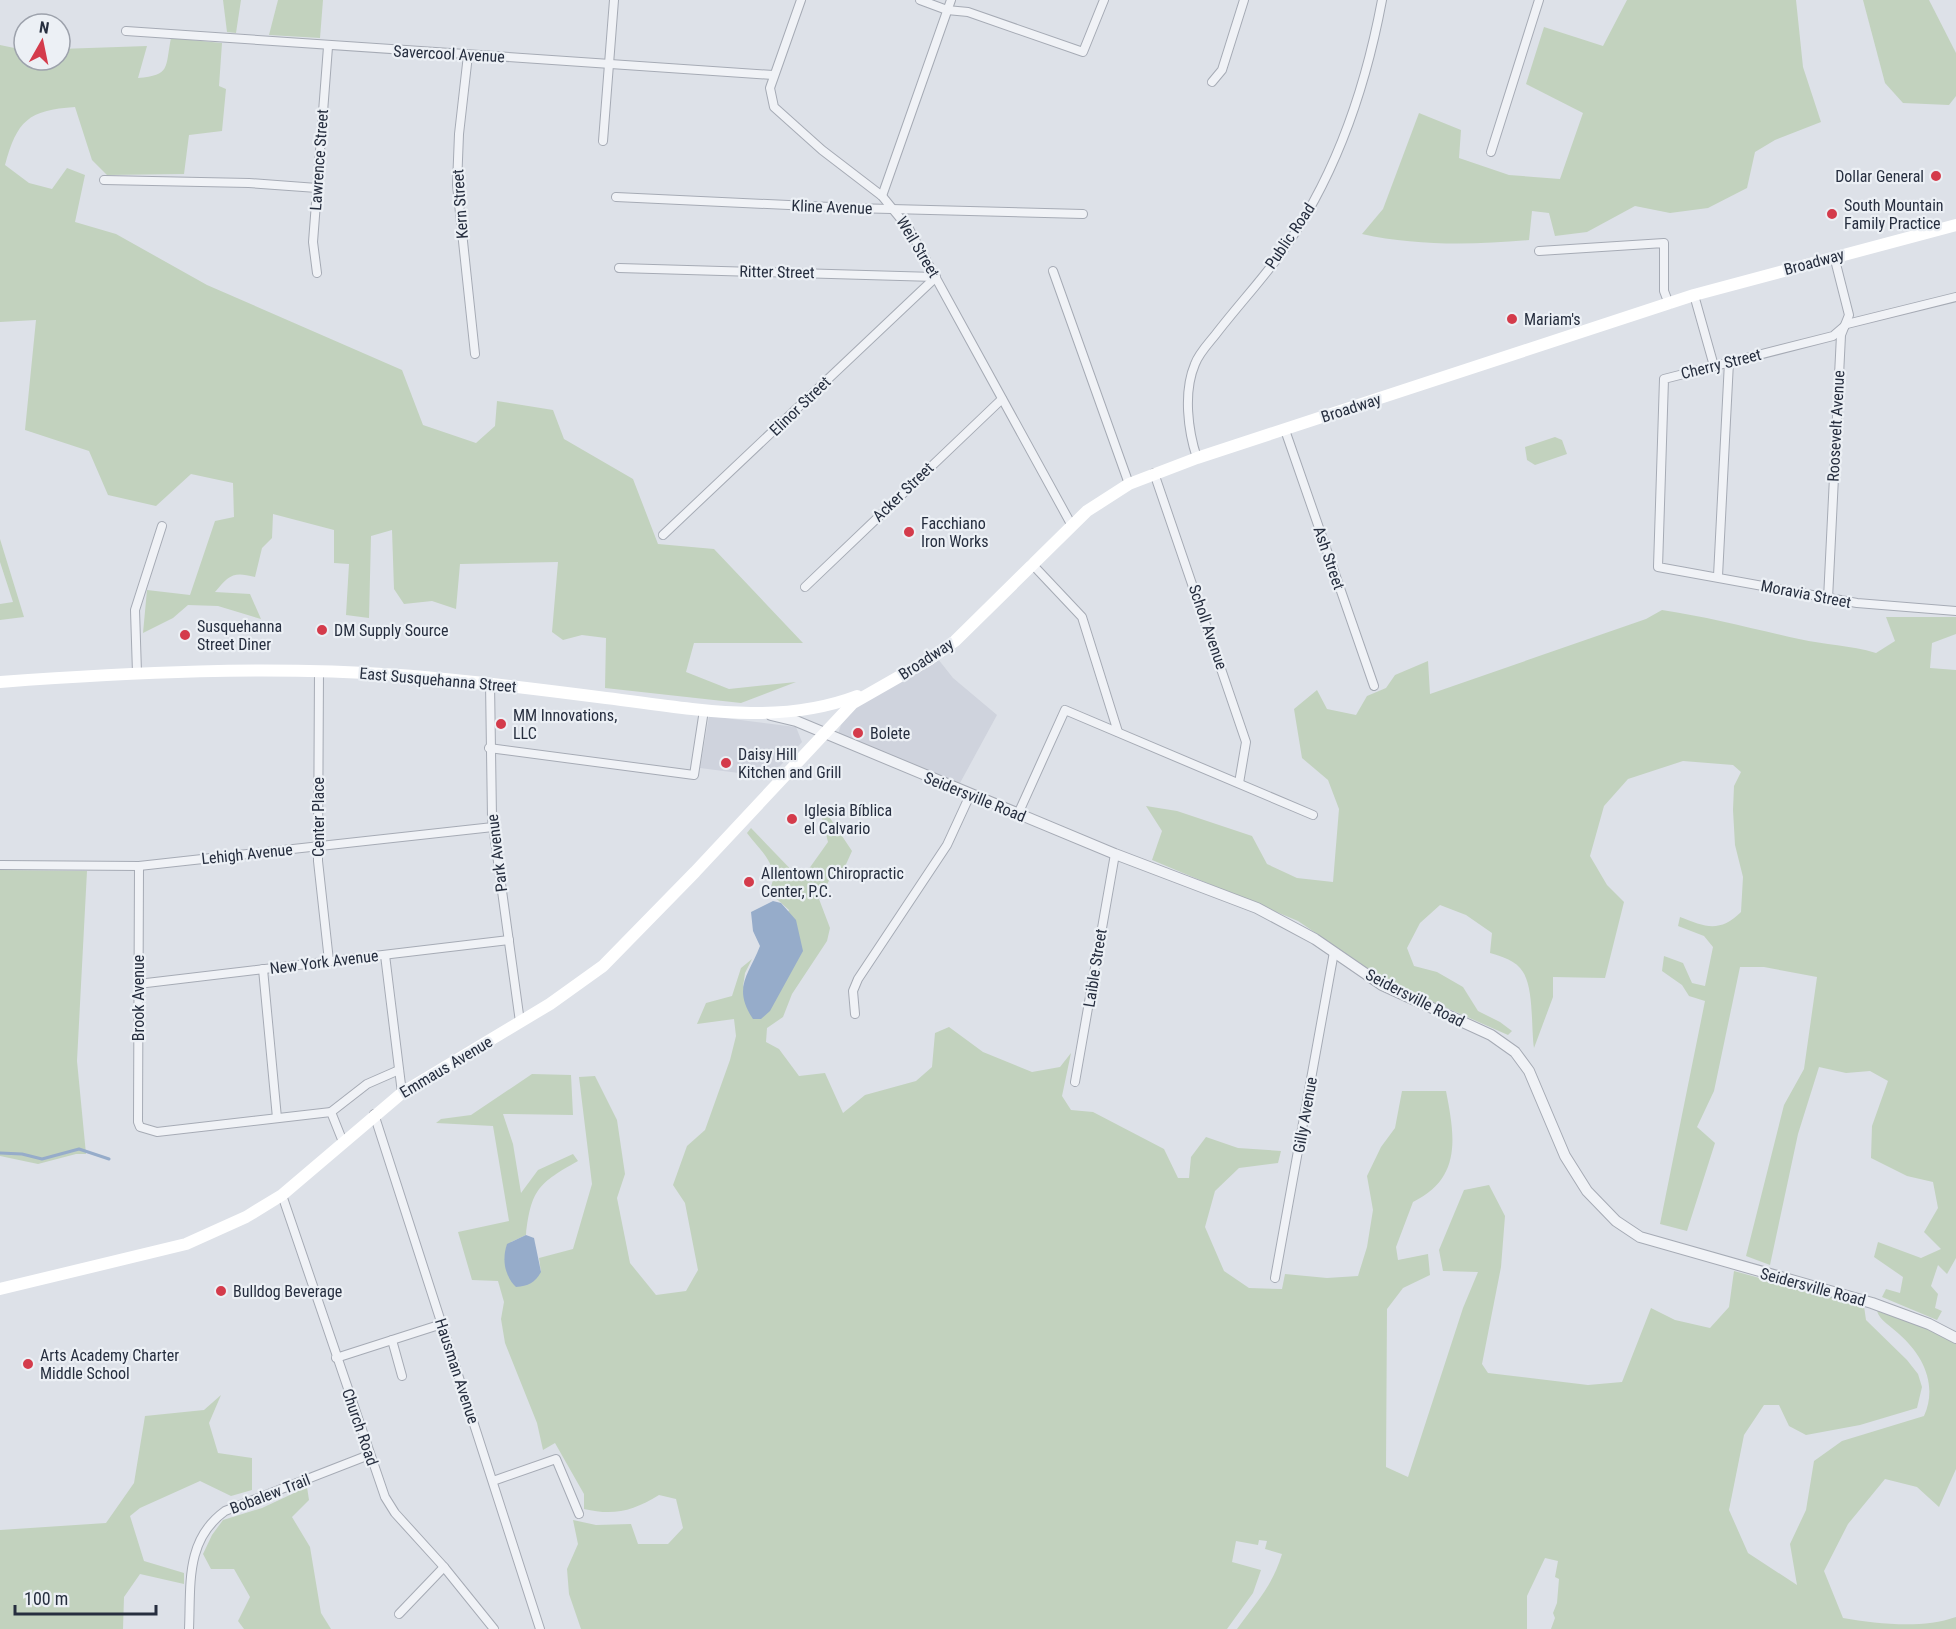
<svg xmlns="http://www.w3.org/2000/svg" width="1956" height="1629" viewBox="0 0 1956 1629" font-family="'Roboto Condensed',sans-serif">
<style>
.built{fill:#cfd3dd}
.green{fill:#c2d2be}
.water{fill:#96acca}
.lines{fill:none;stroke-linecap:round;stroke-linejoin:round}
.stream{stroke:#96acca;stroke-width:3}
.minor-casing{stroke:#a6abb5;stroke-width:10}
.tertiary-casing{stroke:#a6abb5;stroke-width:12}
.minor{stroke:#f0f2f6;stroke-width:8}
.tertiary{stroke:#f0f2f6;stroke-width:10}
.secondary{stroke:#fff;stroke-width:12}
.poi-dot{fill:#d43b4b;stroke:#ecf0f5;stroke-width:2}
.labels{text-anchor:middle;dominant-baseline:central;stroke-width:4.5;stroke-linejoin:round;paint-order:stroke}
.street-label{font-size:16px;fill:#262e3f;stroke:#ecf0f5}
.poi-label{font-size:16px;fill:#262e3f;stroke:#ecf0f5;text-anchor:start}
</style>
<rect width="100%" height="100%" fill="#dde1e8"/>
<!-- built -->
<g class="built">
<polygon points="938,659 953,678 997,715 960,783 838,734 841,725 858,705 910,677"/>
<polygon points="709,716 796,727 802,742 770,777 700,768"/>
</g>
<!-- green -->
<g class="green">
<polygon points="223,0 241,0 236,33 227,32"/>
<polygon points="278,0 323,0 320,38 269,35"/>
<path d="M1627,0h169l7,67 18,55 -46,18 -20,12 -8,36 -39,20 -38,5 -35,-7 -48,26 -32,4 -6,-23 -17,-2 -3,29c-55,5 -113,6 -167,-6l21,-25 36,-96 42,17 -2,28 50,17 51,4 23,-66 -57,-29 18,-57 59,19z"/>
<polygon points="1863,0 1929,0 1956,53 1956,96 1949,105 1903,103 1885,83"/>
<path d="M171,38l51,5 -3,43 7,3 -4,42 -33,4 -5,39 -77,1 -15,-15 -17,-53c-47,3 -58,14 -70,58l24,18 23,6 15,-21 18,7 -10,47 41,12 91,51 195,85 21,55 53,18 19,-17 2,-25 56,9 11,29 69,40 25,65 56,5 89,94h-109l-8,29 43,17 67,-7 -55,21 -136,-15 1,-50 -24,-3 -19,5 -11,-8 6,-70 -98,2 -4,45 -24,-8 -28,3 -10,-15 -2,-59 -21,6 -2,82 -23,-3 3,-51 -15,-1v-33l-61,-16 -1,24 -10,10 -7,29c-22,-6 -26,-2 -40,15l35,2 11,25 -43,-13 -30,-1 -15,13 -30,15 4,-43 43,5 25,-74 19,-4 -1,-34 -42,-9 -35,32 -48,-11 -19,-44 -64,-21 11,-110 -36,2v-277l24,5v10h36v-11l87,-3 -9,32c33,-3 27,-10 33,-40z"/>
<polygon points="1555,437 1562,440 1567,454 1535,465 1527,460 1525,447"/>
<polygon points="0,539 24,617 0,620 0,604 13,602 0,562"/>
<path d="M1662,610c47,7 91,19 137,29 26,6 51,6 77,14l19,-12 -9,-24h70v17l-24,9 -2,25 26,2v588l-9,16 -9,-9 -7,21 7,8 -3,14 7,3 -5,9 -55,-23 4,-8 14,4 3,-16 -29,-20 4,-15 43,16 20,-9 -17,-17 14,-24 -5,-26 -26,-6 -36,-18 1,-32 16,-45 -18,-10 -24,2 -27,-6 -21,67 -28,131 -24,-9 38,-151 20,-36 13,-92 -53,-10h-24l-26,124 -17,36 18,16 -28,88 -27,-7 45,-223 -16,-5 -7,-11 -20,-14 2,-15 19,7 9,20 13,3 8,-39 -9,-11 -26,-10 2,-9c25,10 40,16 61,-5l2,-35 -8,-32 -2,-35 1,-24 7,-14 -8,-7 -50,-4 -55,18 -24,27 -14,50 17,29 17,17 -19,76 -52,-1v20l-19,51c-3,-20 0,-59 -11,-76 -6,-11 -22,-16 -33,-19l2,-20 -26,-18 -26,-10 -20,18 -13,25 7,18 23,6 26,15 15,24 22,11 12,9 -4,4 -120,-53 -90,-61 -146,-61 10,-29 -16,-25 31,5 75,25 15,28 30,14 36,4 6,-73 -11,-29 -26,-22 -8,-49 23,-19 10,19 29,6 11,-19 19,-8 9,-13 33,-14 2,33 216,-75z"/>
<path d="M828,815l24,36 -9,20 -12,6 -12,22 11,29 -3,13 -35,53 -9,23 -16,11 -1,14 13,7 20,27 26,-3 18,40 22,-18 51,-14 16,-14 3,-34 14,-6 34,25 49,20 28,-5 11,-14 -9,43 9,14 22,2 71,37 14,29h11l2,-21 15,-20 32,11 43,3 -3,12 -39,5 -24,23 -10,36 19,44 25,17 33,1 3,-15 42,4 31,-2 9,-29 6,-37 -6,-34 14,-29 14,-19 7,-37h44c9,46 16,87 -33,111l-17,45 2,13 30,-6 2,21 -27,13 -16,21 -1,158 22,10 55,-169 15,-36 -35,-1 -4,-21 25,-60 25,-5 16,31 -4,51 -19,97 6,9 100,12 34,-3 29,-74 24,12 35,8 19,-21 5,-36 130,35 2,14 41,40 11,14 4,13 -5,21 -57,17 -54,10 -17,-9 -10,-21h-15l-20,30 -15,75 19,43 49,32 -7,-41 16,-34 8,-49 28,-20 82,-25c14,-31 -1,-61 -25,-82 -8,-8 -19,-13 -22,-23l54,18 25,13v127l-17,38 -22,-20 -32,-8 -37,45 -24,47 19,47c36,6 79,11 113,-1v12h-405l4,-11 -2,-5 4,-10 2,-24 -4,-2 3,-16 -13,-3 -18,38v33h-290c19,-27 35,-42 45,-75l-17,-5 2,-8 -8,-1 -1,5 -22,-4 -4,21 29,8 -8,23 -26,36h-646l-12,-35 -2,-25 11,-25 -5,-24 23,5 35,-1 7,20h30l15,-16 -7,-29 -17,-4c-26,16 -45,21 -75,14v-15l-29,-51 -12,7 -6,-27 -32,-80 -4,-24 3,-17 -6,-21 -26,-1 -14,-48 51,-11 -16,-95 -57,-3 5,-4 30,-4 61,-41 39,1 2,40 -70,-1 10,30 8,49 17,-23 35,-16 5,7c-39,22 -47,28 -52,74l-15,7 30,30 -2,-14 34,-9 19,-65 -13,-107 16,-1 22,44 8,54 -8,24 13,65 26,32 30,-4 12,-21 -13,-67 -12,-18 14,-39 18,-16 25,-70 6,-24 -2,-17 -37,5 9,-21 26,-7 9,-28 11,-9 -7,14 -2,14 46,-77 -20,-18c12,-26 -6,-38 -22,-59l4,-5 50,52 27,-38 -6,-24z"/>
<polygon points="0,870 87,871 77,1061 86,1154 76,1154 38,1164 0,1156"/>
<polygon points="221,1395 209,1423 218,1453 252,1458 252,1490 231,1496 200,1481 140,1508 130,1516 144,1561 184,1573 184,1584 140,1574 124,1597 123,1629 0,1629 0,1530 106,1523 134,1483 145,1416 204,1410"/>
<polygon points="307,1487 309,1500 292,1517 310,1547 321,1613 331,1629 244,1629 238,1621 250,1597 234,1569 211,1569 203,1554 212,1535 223,1520 262,1508"/>
</g>
<!-- water -->
<g class="water">
<path d="M773,901l8,2 15,17 7,31 -33,60 -9,8h-8c-21,-32 -4,-44 7,-73l-7,-15 -2,-19z"/>
<path d="M526,1235l8,3 7,34c-6,11 -13,14 -25,15 -12,-12 -14,-28 -9,-43z"/>
</g>
<g class="lines">
<!-- stream -->
<polyline class="stream" points="0,1153 22,1154 42,1159 79,1149 109,1159"/>
<defs>
<g id="minor">
<polyline points="801,0 770,88 774,107 822,150 882,196 909,229 1071,524"/>
<polyline points="920,0 947,10 968,12 1083,52 1104,0"/>
<polyline points="126,31 773,75"/>
<polyline points="468,55 459,134 457,185 475,354"/>
<polyline points="1212,82 1222,70 1244,0"/>
<polyline points="603,141 614,0"/>
<polyline points="1491,152 1539,0"/>
<polyline points="104,180 249,183 317,188"/>
<polyline points="882,196 951,0"/>
<polyline points="616,197 852,208 1083,214"/>
<polyline points="1539,251 1664,243 1664,291 1669,304"/>
<polyline points="619,268 935,277"/>
<polyline points="1053,271 1129,484"/>
<polyline points="317,273 313,242 328,47"/>
<polyline points="1694,295 1714,366"/>
<polyline points="1956,297 1847,324 1833,336 1664,379 1658,567 1857,603 1956,611"/>
<polyline points="1285,430 1374,686"/>
<path d="M1197,458c-9,-27 -14,-66 -2,-94 4,-11 14,-21 21,-30 20,-26 43,-51 63,-78 55,-75 86,-165 103,-256"/>
<polyline points="1154,473 1246,742 1239,783"/>
<polyline points="663,535 936,277"/>
<polyline points="1032,564 1082,617 1118,732"/>
<polyline points="1718,576 1729,362"/>
<polyline points="805,587 1002,399"/>
<polyline points="1828,599 1841,335 1849,315 1834,256"/>
<polyline points="319,671 318,861 329,961"/>
<polyline points="137,673 135,610 162,526"/>
<polyline points="490,683 492,818 520,1022"/>
<polyline points="489,748 694,775 704,710"/>
<polyline points="1018,814 1065,710 1313,815"/>
<polyline points="0,865 139,866 493,827"/>
<polyline points="139,866 138,1122 140,1127 157,1132 331,1112 343,1142"/>
<polyline points="385,955 402,1093"/>
<polyline points="263,969 277,1118"/>
<polyline points="138,984 509,940"/>
<polyline points="855,1014 853,991 858,979 947,845 970,795"/>
<polyline points="1075,1082 1115,854"/>
<polyline points="331,1112 367,1084 399,1070"/>
<polyline points="374,1114 540,1629"/>
<polyline points="282,1195 385,1497 395,1513 444,1567 494,1629"/>
<polyline points="1275,1278 1334,952"/>
<polyline points="392,1340 402,1376"/>
<polyline points="336,1358 442,1324"/>
<polyline points="493,1481 556,1459 579,1514"/>
<polyline points="399,1614 444,1567"/>
<path d="M189,1629c2,-45 -4,-89 36,-118l144,-56"/>
</g>
<polyline id="tertiary" points="771,715 796,721 1115,854 1257,908 1315,939 1382,985 1491,1035 1515,1052 1529,1071 1565,1156 1587,1191 1616,1221 1640,1237 1872,1303 1929,1324 1956,1338"/>
</defs>
<!-- minor casing -->
<use href="#minor" class="minor-casing"/>
<!-- tertiary casing -->
<use href="#tertiary" class="tertiary-casing"/>
<!-- minor -->
<use href="#minor" class="minor"/>
<!-- tertiary -->
<use href="#tertiary" class="tertiary"/>
<!-- secondary -->
<g class="secondary">
<path d="M0,682c133,-10 266,-16 399,-7 69,5 138,14 207,23 83,10 170,29 251,-2"/>
<polyline points="0,1289 186,1244 246,1217 282,1195 402,1093 550,1004 603,966 695,872 853,703 930,659 955,641 1087,511 1129,484 1197,458 1694,295 1956,225"/>
</g>
</g>
<!-- markers -->
<g class="poi-dot">
<circle cx="1936" cy="176" r="6"/>
<circle cx="1832" cy="214" r="6"/>
<circle cx="1512" cy="319" r="6"/>
<circle cx="909" cy="532" r="6"/>
<circle cx="322" cy="630" r="6"/>
<circle cx="185" cy="635" r="6"/>
<circle cx="501" cy="724" r="6"/>
<circle cx="858" cy="733" r="6"/>
<circle cx="726" cy="763" r="6"/>
<circle cx="792" cy="819" r="6"/>
<circle cx="749" cy="882" r="6"/>
<circle cx="221" cy="1291" r="6"/>
<circle cx="28" cy="1364" r="6"/>
</g>
<g class="labels">
<!-- street labels -->
<g class="street-label">
<text transform="translate(449 54) rotate(3)">Savercool Avenue</text>
<text transform="translate(319 160) rotate(-86)">Lawrence Street</text>
<text transform="translate(460 204) rotate(-94)">Kern Street</text>
<text transform="translate(832 207) rotate(2)">Kline Avenue</text>
<text transform="translate(1290 236) rotate(-56)">Public Road</text>
<text transform="translate(918 247) rotate(59)">Weil Street</text>
<text transform="translate(1814 262) rotate(-15)">Broadway</text>
<text transform="translate(777 272) rotate(1)">Ritter Street</text>
<text transform="translate(1721 364) rotate(-14)">Cherry Street</text>
<text transform="translate(800 406) rotate(-44)">Elinor Street</text>
<text transform="translate(1351 408) rotate(-18)">Broadway</text>
<text transform="translate(1836 426) rotate(-87)">Roosevelt Avenue</text>
<text transform="translate(903 492) rotate(-44)">Acker Street</text>
<text transform="translate(1329 558) rotate(71)">Ash Street</text>
<text transform="translate(1806 594) rotate(11)">Moravia Street</text>
<text transform="translate(1208 627) rotate(71)">Scholl Avenue</text>
<text transform="translate(926 659) rotate(-33)">Broadway</text>
<text transform="translate(438 680) rotate(5)">East Susquehanna Street</text>
<text transform="translate(975 797) rotate(22)">Seidersville Road</text>
<text transform="translate(318 817) rotate(-90)">Center Place</text>
<text transform="translate(497 853) rotate(-97)">Park Avenue</text>
<text transform="translate(247 854) rotate(-6)">Lehigh Avenue</text>
<text transform="translate(324 962) rotate(-7)">New York Avenue</text>
<text transform="translate(1095 968) rotate(-81)">Laible Street</text>
<text transform="translate(138 998) rotate(-90)">Brook Avenue</text>
<text transform="translate(1415 998) rotate(27)">Seidersville Road</text>
<text transform="translate(446 1067) rotate(-31)">Emmaus Avenue</text>
<text transform="translate(1305 1115) rotate(-80)">Gilly Avenue</text>
<text transform="translate(1813 1287) rotate(15)">Seidersville Road</text>
<text transform="translate(457 1371) rotate(72)">Hausman Avenue</text>
<text transform="translate(360 1427) rotate(71)">Church Road</text>
<text transform="translate(270 1494) rotate(-21)">Bobalew Trail</text>
</g>
<!-- poi labels -->
<g class="poi-label">
<text x="1924" y="176" text-anchor="end">Dollar General</text>
<text x="1844" y="205">South Mountain<tspan x="1844" dy="18">Family Practice</tspan></text>
<text x="1524" y="319">Mariam's</text>
<text x="921" y="523">Facchiano<tspan x="921" dy="18">Iron Works</tspan></text>
<text x="197" y="626">Susquehanna<tspan x="197" dy="18">Street Diner</tspan></text>
<text x="334" y="630">DM Supply Source</text>
<text x="513" y="715">MM Innovations,<tspan x="513" dy="18">LLC</tspan></text>
<text x="870" y="733">Bolete</text>
<text x="738" y="754">Daisy Hill<tspan x="738" dy="18">Kitchen and Grill</tspan></text>
<text x="804" y="810">Iglesia Bíblica<tspan x="804" dy="18">el Calvario</tspan></text>
<text x="761" y="873">Allentown Chiropractic<tspan x="761" dy="18">Center, P.C.</tspan></text>
<text x="233" y="1291">Bulldog Beverage</text>
<text x="40" y="1355">Arts Academy Charter<tspan x="40" dy="18">Middle School</tspan></text>
</g>
</g>
<!-- north arrow -->
<g transform="translate(42 42) rotate(9)"><circle r="28" fill="#ecf0f5" stroke="#9da2ac" stroke-width="1.5"/>
<path d="M0-4.5L10 22L0 15L-10 22Z" fill="#d43b4b"/>
<text y="-9" font-size="16" font-weight="bold" text-anchor="middle" fill="#262e3f">N</text>
</g>
<!-- scale -->
<path d="M15 1605v9h141v-9" fill="none" stroke="#262e3f" stroke-width="3"/>
<text x="24" y="1605" font-size="18" fill="#262e3f" stroke="#ecf0f5" stroke-width="4.5" paint-order="stroke">100 m</text>
</svg>
